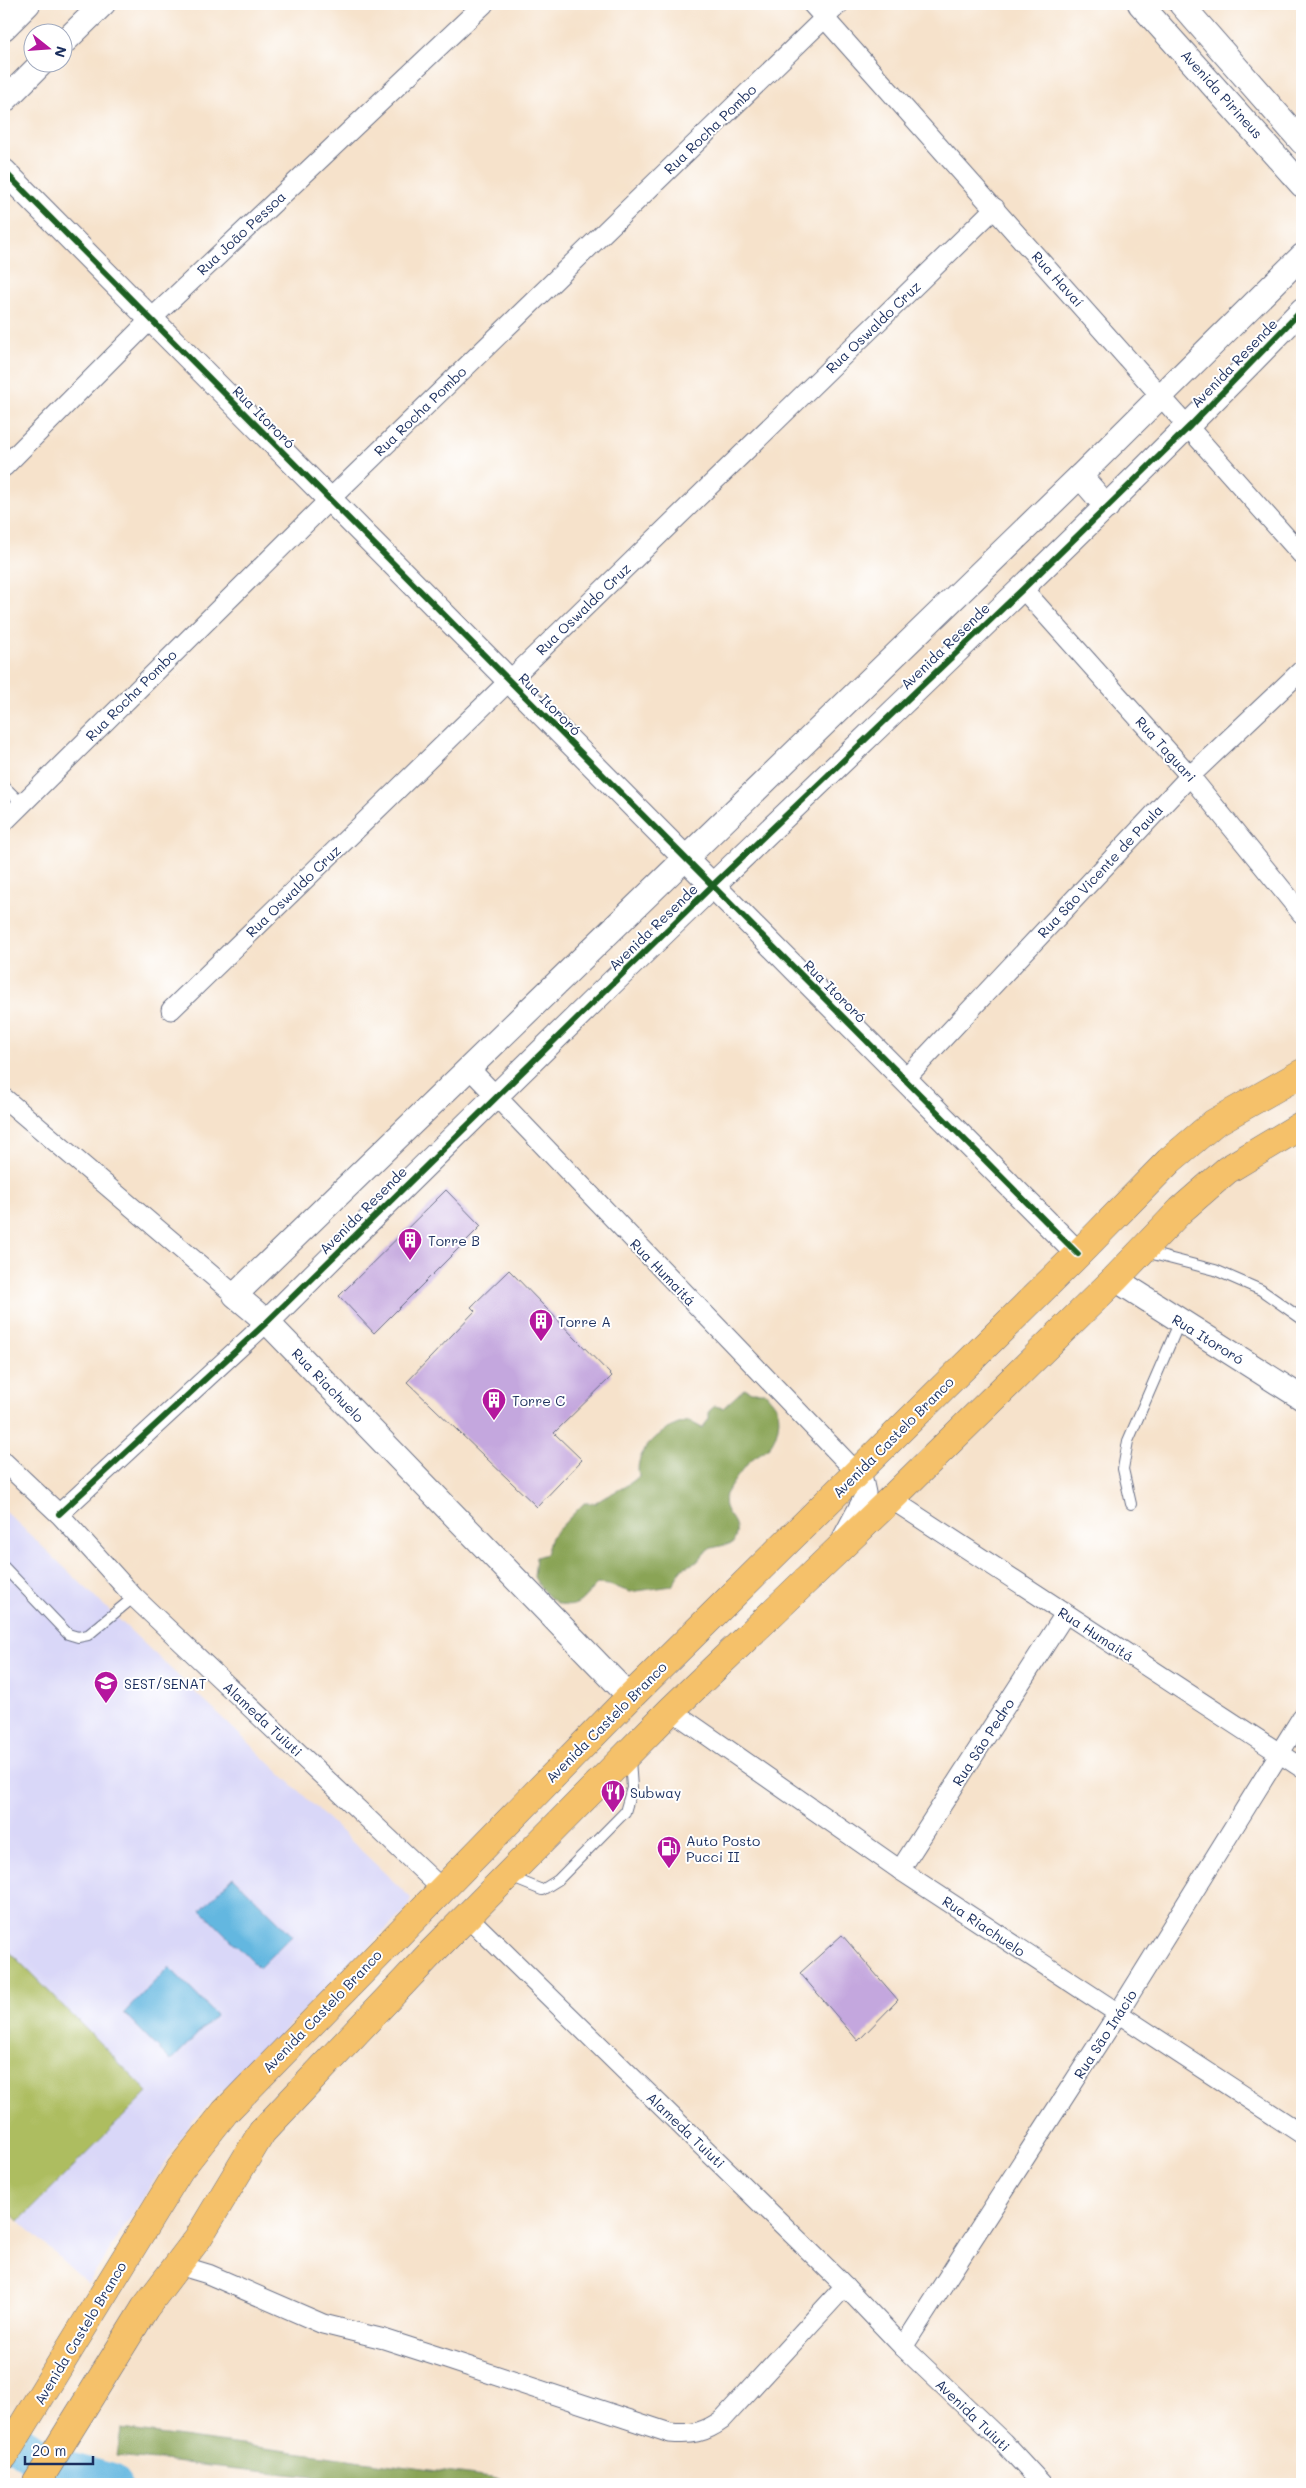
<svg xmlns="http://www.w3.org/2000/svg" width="1306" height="2488" viewBox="0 0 1306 2488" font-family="Mali,sans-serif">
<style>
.built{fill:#d9d7f8}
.green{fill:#adbd60;stroke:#64765f}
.forest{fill:#8aa456;stroke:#526a5a}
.water{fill:#64b7e0;stroke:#40739f}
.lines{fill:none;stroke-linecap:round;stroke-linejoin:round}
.river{stroke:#64b7e0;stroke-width:40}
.building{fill:#c4a7de}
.service-casing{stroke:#686e84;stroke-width:12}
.minor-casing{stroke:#686e84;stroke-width:21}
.tertiary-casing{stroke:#686e84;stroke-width:26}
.primary-casing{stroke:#686e84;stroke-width:29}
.trunk-casing{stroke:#686e84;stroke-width:29}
.service{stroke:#fff;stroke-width:10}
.minor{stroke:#fff;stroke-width:19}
.tertiary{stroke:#fff;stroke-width:24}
.primary{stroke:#f5c16b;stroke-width:28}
.trunk{stroke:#f5c16b;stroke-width:28}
.cycleway-casing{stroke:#fff;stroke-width:9}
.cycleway{stroke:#1b5e20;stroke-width:6}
.labels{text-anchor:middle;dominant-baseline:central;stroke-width:4;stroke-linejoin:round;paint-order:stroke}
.street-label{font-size:14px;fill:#1b2f5e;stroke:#fff}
.poi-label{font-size:14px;fill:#1b2f5e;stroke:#fff;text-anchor:start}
</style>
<rect width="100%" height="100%" fill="#fff"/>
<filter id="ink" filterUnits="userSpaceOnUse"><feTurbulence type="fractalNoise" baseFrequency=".02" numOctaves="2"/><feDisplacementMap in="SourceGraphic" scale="10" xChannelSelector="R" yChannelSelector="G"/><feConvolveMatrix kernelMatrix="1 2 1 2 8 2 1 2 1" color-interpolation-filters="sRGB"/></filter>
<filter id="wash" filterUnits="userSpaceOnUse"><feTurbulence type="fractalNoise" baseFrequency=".0096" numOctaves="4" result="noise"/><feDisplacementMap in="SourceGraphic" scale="20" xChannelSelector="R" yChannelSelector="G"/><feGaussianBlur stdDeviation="1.12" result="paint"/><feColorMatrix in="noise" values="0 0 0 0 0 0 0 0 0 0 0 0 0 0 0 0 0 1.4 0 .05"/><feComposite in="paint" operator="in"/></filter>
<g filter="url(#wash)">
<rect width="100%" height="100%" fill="#f6e2cb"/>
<!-- built -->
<polygon class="built" points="4,1510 411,1898 407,1909 193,2120 88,2284 4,2207"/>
<!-- green -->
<polygon class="green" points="4,1946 148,2092 19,2221 4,2206"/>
<!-- forest -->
<g class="forest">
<path d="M745,1388l6,4h14c4,5 12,13 13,19 3,10 -2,30 -10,37 -4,4 -11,7 -16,11 -7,7 -24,29 -27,38 -5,19 20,22 8,46l-25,6 -11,13 -15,6 -10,18 -42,6 -21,-7 -12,-1c-6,5 -10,12 -16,17 -19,15 -39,-9 -47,-24l2,-20 10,-3 5,-17 33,-34h12c14,-11 30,-14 43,-27 -7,-26 27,-51 50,-55l13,7 7,-9v-8l6,-5 8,2z"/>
<polygon points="121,2429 536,2484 537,2484 379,2484 117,2456"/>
</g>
<!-- water -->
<g class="water">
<polygon points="233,1877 292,1935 259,1968 201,1910"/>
<polygon points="169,1967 216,2015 171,2061 124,2013"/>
</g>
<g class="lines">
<!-- river -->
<polyline class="river" points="4,2433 51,2467 112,2484"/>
</g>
<g id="blocks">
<!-- building -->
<g class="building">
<polygon points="446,1190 481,1226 374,1333 339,1296"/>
<polygon points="509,1270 612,1376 554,1433 582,1460 537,1507 407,1382 475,1311 471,1307"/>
<polygon points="842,1935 898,2000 858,2041 800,1973"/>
</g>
</g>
</g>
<g filter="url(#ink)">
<use href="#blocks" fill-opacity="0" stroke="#686e84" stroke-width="1"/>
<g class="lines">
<defs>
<g id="service">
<polyline points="4,786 22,804"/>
<polyline points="1145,1252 1215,1270 1261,1290 1302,1319"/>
<polyline points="1131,1504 1123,1469 1128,1441 1180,1321"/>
<polyline points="4,1567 68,1634 78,1637 88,1635 134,1597"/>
<polyline points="510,1877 542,1890 558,1880 625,1812 632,1788 630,1759"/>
</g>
<g id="minor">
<polyline points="812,4 1302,555"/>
<polyline points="4,467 150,320 484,4"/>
<polyline points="1023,589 1190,776 1302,914"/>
<polyline points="4,822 329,500 839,4"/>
<polyline points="171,1010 995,208"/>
<polyline points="470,1069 863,1479 866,1493 843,1536"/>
<polyline points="905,1079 1190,776 1302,670"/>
<polyline points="4,1098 235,1295"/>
<polyline points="4,1462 59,1514 134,1597 441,1888"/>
<polyline points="891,1499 1302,1768"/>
<polyline points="59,1514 267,1322"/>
<polyline points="671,1710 900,1870 1302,2134"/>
<polyline points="900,1870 1065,1614"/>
<polyline points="467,1916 839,2280 903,2347 1003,2442 1042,2484"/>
<path d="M178,2265l30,9 115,50 61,15 62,20 224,74c22,2 34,0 52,-13l123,-134"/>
<polyline points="903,2347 1117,2015 1302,1717"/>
</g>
<g id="tertiary">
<polyline points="1140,4 1302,185"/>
<polyline points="1181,4 1302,142"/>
<polyline points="4,28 28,4"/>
<polyline points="62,44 103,4"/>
<polyline points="4,101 43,62"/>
<polyline points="4,171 1078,1254"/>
<polyline points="1080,476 1107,507"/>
<polyline points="1115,1279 1302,1398"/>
<path d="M267,1322c147,-147 297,-293 447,-438 197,-190 397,-377 588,-574"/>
<polyline points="630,1697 267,1322 235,1295 1080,476 1302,256"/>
</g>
<polyline id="primary" points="36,2484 145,2308 198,2238 262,2132 432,1952 671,1710 891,1499 1115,1279 1181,1210 1227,1170 1302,1125"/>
<polyline id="trunk" points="4,2456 180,2169 225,2112 630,1697 1078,1254 1169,1161 1214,1123 1302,1073"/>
</defs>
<!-- service casing -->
<use href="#service" class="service-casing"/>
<!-- minor casing -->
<use href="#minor" class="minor-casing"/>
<!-- tertiary casing -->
<use href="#tertiary" class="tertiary-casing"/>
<!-- primary casing -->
<use href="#primary" class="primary-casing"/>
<!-- trunk casing -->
<use href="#trunk" class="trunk-casing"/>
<!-- service -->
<use href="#service" class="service"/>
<!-- minor -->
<use href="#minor" class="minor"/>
<!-- tertiary -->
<use href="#tertiary" class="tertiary"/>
<!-- primary -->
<use href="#primary" class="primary"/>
<!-- trunk -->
<use href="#trunk" class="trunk"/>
<defs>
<g id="cycleway">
<polyline points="4,171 1078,1254"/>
<polyline points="59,1514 267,1322 713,885 1023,589 1190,426 1302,310"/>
</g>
</defs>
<!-- cycleway casing -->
<use href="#cycleway" class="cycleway-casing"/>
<!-- cycleway -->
<use href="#cycleway" class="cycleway"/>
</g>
</g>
<!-- icons -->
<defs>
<symbol id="building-pin" viewBox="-11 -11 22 30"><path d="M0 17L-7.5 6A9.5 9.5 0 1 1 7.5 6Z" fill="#b5179e" stroke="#fff"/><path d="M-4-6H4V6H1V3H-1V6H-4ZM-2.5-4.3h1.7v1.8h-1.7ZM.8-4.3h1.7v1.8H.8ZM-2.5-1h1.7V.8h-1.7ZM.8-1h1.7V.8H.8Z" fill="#fff"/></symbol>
<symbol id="university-pin" viewBox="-11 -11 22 30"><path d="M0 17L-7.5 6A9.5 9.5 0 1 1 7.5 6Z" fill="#b5179e" stroke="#fff"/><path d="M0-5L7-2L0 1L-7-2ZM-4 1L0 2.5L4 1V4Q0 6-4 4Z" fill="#fff"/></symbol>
<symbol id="restaurant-pin" viewBox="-11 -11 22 30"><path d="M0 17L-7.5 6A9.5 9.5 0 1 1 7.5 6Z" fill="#b5179e" stroke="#fff"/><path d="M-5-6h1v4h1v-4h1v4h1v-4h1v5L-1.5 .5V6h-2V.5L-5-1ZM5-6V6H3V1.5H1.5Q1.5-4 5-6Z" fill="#fff"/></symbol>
<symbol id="fuel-pin" viewBox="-11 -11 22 30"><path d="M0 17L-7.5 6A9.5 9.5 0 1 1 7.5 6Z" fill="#b5179e" stroke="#fff"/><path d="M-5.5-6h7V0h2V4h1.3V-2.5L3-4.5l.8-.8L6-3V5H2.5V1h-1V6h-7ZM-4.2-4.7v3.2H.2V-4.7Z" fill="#fff"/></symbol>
</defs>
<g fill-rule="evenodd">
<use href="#building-pin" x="396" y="1226" width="28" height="38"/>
<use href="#building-pin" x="527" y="1307" width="28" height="38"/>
<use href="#building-pin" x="480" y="1386" width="28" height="38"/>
<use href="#university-pin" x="92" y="1669" width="28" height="38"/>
<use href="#restaurant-pin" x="599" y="1778" width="28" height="38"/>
<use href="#fuel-pin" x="655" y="1834" width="28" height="38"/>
</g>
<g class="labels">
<!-- street labels -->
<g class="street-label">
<text transform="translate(1222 94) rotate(48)">Avenida Pirineus</text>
<text transform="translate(710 129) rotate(-44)">Rua Rocha Pombo</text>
<text transform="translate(241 233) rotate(-43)">Rua João Pessoa</text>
<text transform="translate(1058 279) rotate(48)">Rua Havaí</text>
<text transform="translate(873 327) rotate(-44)">Rua Oswaldo Cruz</text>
<text transform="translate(1234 363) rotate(-46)">Avenida Resende</text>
<text transform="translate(420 411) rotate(-44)">Rua Rocha Pombo</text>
<text transform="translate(264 417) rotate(45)">Rua Itororó</text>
<text transform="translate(583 609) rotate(-44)">Rua Oswaldo Cruz</text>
<text transform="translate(945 646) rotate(-44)">Avenida Resende</text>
<text transform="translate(131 695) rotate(-45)">Rua Rocha Pombo</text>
<text transform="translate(550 704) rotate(45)">Rua Itororó</text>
<text transform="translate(1166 749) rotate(48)">Rua Taguari</text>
<text transform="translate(1100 871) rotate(-47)">Rua São Vicente de Paula</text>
<text transform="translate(293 891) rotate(-44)">Rua Oswaldo Cruz</text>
<text transform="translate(653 927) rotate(-44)">Avenida Resende</text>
<text transform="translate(835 991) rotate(45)">Rua Itororó</text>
<text transform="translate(363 1210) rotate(-45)">Avenida Resende</text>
<text transform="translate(663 1272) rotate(46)">Rua Humaitá</text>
<text transform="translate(1208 1339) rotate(32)">Rua Itororó</text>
<text transform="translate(328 1385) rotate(46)">Rua Riachuelo</text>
<text transform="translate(893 1437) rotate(-45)">Avenida Castelo Branco</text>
<text transform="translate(1096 1634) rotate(33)">Rua Humaitá</text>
<text transform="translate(263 1719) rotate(43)">Alameda Tuiuti</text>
<text transform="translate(606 1722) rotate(-45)">Avenida Castelo Branco</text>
<text transform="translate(983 1742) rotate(-57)">Rua São Pedro</text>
<text transform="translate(984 1926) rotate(34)">Rua Riachuelo</text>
<text transform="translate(322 2011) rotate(-46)">Avenida Castelo Branco</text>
<text transform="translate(1105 2034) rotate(-57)">Rua São Inácio</text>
<text transform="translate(686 2130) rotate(44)">Alameda Tuiuti</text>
<text transform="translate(80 2333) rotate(-59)">Avenida Castelo Branco</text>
<text transform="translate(973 2415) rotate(44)">Avenida Tuiuti</text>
</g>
<!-- poi labels -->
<g class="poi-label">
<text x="428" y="1240">Torre B</text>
<text x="558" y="1321">Torre A</text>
<text x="512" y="1400">Torre C</text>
<text x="124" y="1683">SEST/SENAT</text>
<text x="630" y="1792">Subway</text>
<text x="686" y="1840">Auto Posto<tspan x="686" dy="16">Pucci II</tspan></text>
</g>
</g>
<!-- margin -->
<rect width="1306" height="2488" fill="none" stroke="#fff" stroke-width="20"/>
<!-- north arrow -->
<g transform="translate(48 48) rotate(107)"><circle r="24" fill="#ffffff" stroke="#a4acbf"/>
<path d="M0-4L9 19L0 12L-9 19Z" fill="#b5179e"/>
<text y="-8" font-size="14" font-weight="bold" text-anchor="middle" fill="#1b2f5e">N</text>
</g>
<!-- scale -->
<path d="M25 2456v8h68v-8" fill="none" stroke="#1b2f5e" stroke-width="2.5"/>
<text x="32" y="2456" font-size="15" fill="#1b2f5e" stroke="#ffffff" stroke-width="4" paint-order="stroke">20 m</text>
</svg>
